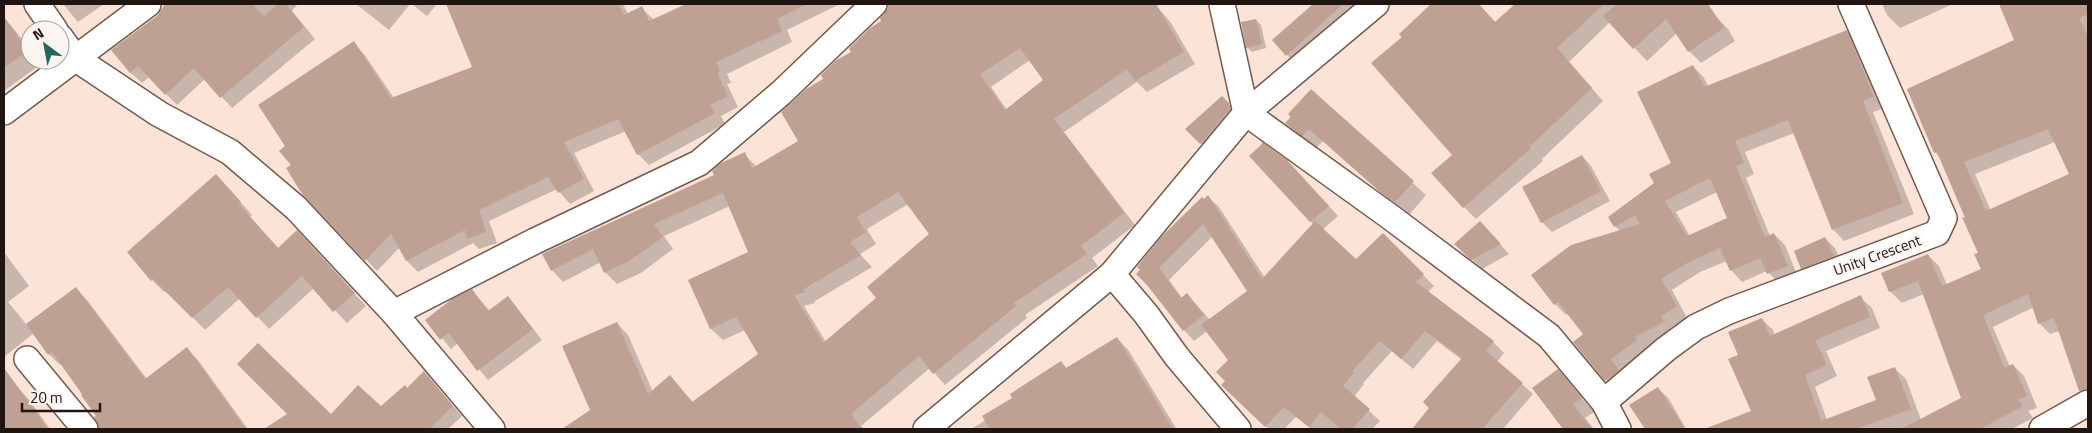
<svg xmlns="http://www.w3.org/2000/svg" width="2092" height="433" viewBox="0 0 2092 433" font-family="'Titillium Web',sans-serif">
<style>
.shadow{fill:#0003;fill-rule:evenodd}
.building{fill:#bea193;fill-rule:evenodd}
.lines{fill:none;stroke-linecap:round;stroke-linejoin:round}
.minor-casing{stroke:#735a4d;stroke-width:28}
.minor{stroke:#fff;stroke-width:25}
.labels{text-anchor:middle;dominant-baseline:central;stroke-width:4.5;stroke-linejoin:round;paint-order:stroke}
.street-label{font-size:15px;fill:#201510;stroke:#fbf4f1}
</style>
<rect width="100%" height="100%" fill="#fbe3d7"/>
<!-- shadow -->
<g class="shadow">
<polygon points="63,4 104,4 78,22"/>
<polygon points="168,4 298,4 292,11 315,39 232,108 205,79 177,105 149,77 142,83 130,72 158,16 163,8"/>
<polygon points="356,4 410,4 389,30"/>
<polygon points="412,4 437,4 427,16"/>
<polygon points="477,4 623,4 628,14 642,8 654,20 689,4 840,4 787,30 792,42 727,74 731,83 727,84 738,107 721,116 725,124 649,165 638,154 626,131 574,153 594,191 570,204 557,189 489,221 497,243 479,249 473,243 418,272 407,261 400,247 377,271 303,193 287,146 353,43 364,54 394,98 474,67 452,14"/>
<path d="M889,4h266l16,19 24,41 -48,28 -10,-10 -73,50 71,93 -43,33 6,8 -73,49 2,3 -82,67 -15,-17 -69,58 3,3h-300l28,-18 25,-88 11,12 25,57 17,-15 23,25 67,-48 -15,-24 -22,10 -12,-11 -22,-49 60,-27 -19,-47 -66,30 9,13 -32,24 -24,11 -12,-12 -4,-10 -38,20 -11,-12 163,-95 29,-21 12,12 44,-24 25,-63 58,-58zM1030,60l15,20 -38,30 -16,-23zM908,204l22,30 -52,64 -52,44 -22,-36 11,-3v-2l57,-34 -12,-13 16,-10 -9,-15z"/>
<polygon points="1314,4 1363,4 1296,65 1274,40"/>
<polygon points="1433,4 1478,4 1496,23 1517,4 1704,4 1728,29 1735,41 1701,63 1689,51 1677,33 1647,61 1610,22 1569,62 1603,101 1542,159 1543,161 1476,219 1464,207 1453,155 1400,34"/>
<polygon points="1882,4 1953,4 1900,28 1887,15"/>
<path d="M2001,4h87v379l-3,1 -25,-53 -10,3 -11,-11 -5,-16 -41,20 17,40 3,-2 11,11 13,32 -9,3 5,7 -21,11h-306l47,-18 -13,-56 22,-36 11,11 2,6 85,-39 12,11 8,20 -54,23 11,25 -22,11 12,33 50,-20 17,-32 12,11 15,41 42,-22 -39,-104 -22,9 -11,-11 -8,-19 45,-18 11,11 8,19 36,-15 -4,-17 -12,-34 -27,-61 -4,-5 -27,-64 107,-48zM2055,142l15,33 -79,36 -16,-37z"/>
<polygon points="4,17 30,49 30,60 38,60 41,64 4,91"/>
<polygon points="1256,20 1261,25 1266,48 1252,52 1247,47"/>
<path d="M1846,31l12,12 27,65 -12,4 41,102 -70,27 -11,-12 -39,-96 -49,19 9,22 -8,4 24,58 4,-2 11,11 13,32 -18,7 -13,-13 -25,11 -11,-12 -4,-9 -27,11 -28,18 15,28 -15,9 3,6 -30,15 2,4 -30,39 -11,-11 -21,-46 -16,-21 -3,2 -11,-11 65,-73 -5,-5 58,-62 20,-98 11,12 4,8zM1717,192l11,27 -38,17 -14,-24z"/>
<polygon points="1311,90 1426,195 1409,215 1394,204 1323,141 1316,148 1300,136 1286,123"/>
<polygon points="1221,97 1239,115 1210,153 1187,129"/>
<path d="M1251,156l46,16 41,44 -16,14 34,31 27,-26 51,51 -6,6 65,50 11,11 -7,9 36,32 -30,35h-90l17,-21 32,-48 -25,-19 -24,28 -21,-18 -29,32 1,1 -10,13 26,24 -8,8h-61l-15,-12 -12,12h-15l-35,-33 -8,-15 3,-20 -22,-30 -13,10 -10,-11 -36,-46 60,-87 11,10 46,71 49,-53zM1213,236l36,55 -39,29 -23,-26 -5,4 -13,-18z"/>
<polygon points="1582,156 1591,166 1610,201 1552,232 1542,222"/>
<polygon points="228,188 252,215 250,217 279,249 309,244 366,306 347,323 314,288 269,329 240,298 205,330 166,290 164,292 152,280"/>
<polygon points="1490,233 1509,254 1482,269 1466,254"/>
<polygon points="1825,238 1835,248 1843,266 1812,278 1802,268"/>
<polygon points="4,252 29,286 8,302 27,325 76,289 87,300 147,379 187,349 198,360 248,429 100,429 97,416 62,364 60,365 49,354 34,333 4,357"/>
<polygon points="472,291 490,311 508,297 542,340 488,380 458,343 451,349 427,320"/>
<polygon points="1117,338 1129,351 1176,428 1173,429 971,429 986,420 1061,363 1067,369"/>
<polygon points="4,371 30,401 50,429 4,429"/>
<polygon points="1558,371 1594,412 1585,418 1594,429 1565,429 1534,389"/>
<polygon points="424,373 462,416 448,429 391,429 380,416 368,429 267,429 289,414 331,416 381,408 408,389"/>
<polygon points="1658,388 1669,399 1686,429 1646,429 1631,405"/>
</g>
<!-- building -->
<g class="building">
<polygon points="165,4 252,4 264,16 278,4 286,4 304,27 220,98 194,68 165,95 138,66 130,73 111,50 157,16"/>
<polygon points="446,4 618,4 624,15 642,6 649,21 686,4 807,4 777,19 782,31 716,62 720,71 717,73 728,96 710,105 715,113 637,155 618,119 564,142 584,179 558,193 548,177 479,210 486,232 467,239 465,230 406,261 391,234 365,261 302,194 286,168 291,165 279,151 285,146 258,105 354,41 391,98 472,67"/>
<path d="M888,4h268l28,48 -49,29 -8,-12 -73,50 70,94 -43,33 6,8 -73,49 2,3 -83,68 -14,-18 -68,58 11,15h-300l28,-19 -28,-64 55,-24 31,72 22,-19 22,27 66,-48 -22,-37 -26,12 -22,-49 60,-28 -25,-59 -69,31 9,13 -34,24 -25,12 -11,-24 -42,22 -9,-17 172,-79 -2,-4 7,-7 26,-12 7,16 46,-27 -17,-29 25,-23 17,-10 -2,-4 14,-14 16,-9 -2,-4 21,-20 11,-7 -1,-3 8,-10zM1020,48l23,32 -38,30 -25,-36zM898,192l31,42 -62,53 9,11 -53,45 -29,-48 11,-3 -1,-3 57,-34 -11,-13 16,-10 -9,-15z"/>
<polygon points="1313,4 1343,4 1286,56 1272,40"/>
<polygon points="1431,4 1479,4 1495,22 1515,4 1604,4 1557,48 1592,88 1530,146 1531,148 1463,208 1431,173 1452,155 1371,63 1402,37 1399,34"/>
<polygon points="1617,4 1708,4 1724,28 1688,52 1666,19 1633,49 1603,16"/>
<path d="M1999,4h89v10l-9,4 9,19v352l-9,2 -25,-73 -16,6 -10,-30 -45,21 21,52 9,-3 14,32 -9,4 5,6 -43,23h-79l60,-31 -43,-117 -29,11 -8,-19 47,-19 14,32 39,-17 -7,-15 4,-1 -16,-36 3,1 -28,-66 -3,1 -27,-64 107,-49zM2048,129l21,45 -83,37 -22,-49z"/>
<polygon points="4,17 28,51 4,68"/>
<polygon points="1256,19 1262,44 1246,48 1241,22"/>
<path d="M1847,30l27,67 -11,4 40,102 -71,27 -44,-110 -53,21 9,22 -8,3 29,71 9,-4 14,33 -21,8 -7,-16 -30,13 -10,-23 -31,14 -28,17 16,27 -16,10 3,6 -29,15 2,3 -26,19 8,11 -14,11 -32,-39 10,-8 -25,-32 -4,3 -23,-30 40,-30 69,-21 -4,-9 -22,12 -6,-10 46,-34 -5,-9 22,-11 -34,-71 56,-27 11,22zM1710,178l17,40 -40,18 -22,-35z"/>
<polygon points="1311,89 1414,181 1395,202 1379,191 1309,129 1302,136 1285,123 1291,117 1288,114"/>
<polygon points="1222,96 1229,103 1230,109 1200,144 1185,129"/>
<polygon points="1262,142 1287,160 1329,206 1310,222 1249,156 1262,144"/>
<polygon points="1582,155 1601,191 1541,223 1522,187"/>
<polygon points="216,174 241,202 239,204 278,248 297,230 355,293 333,312 302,276 256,318 228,287 192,318 153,279 151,281 127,252"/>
<polygon points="1208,195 1262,279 1315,221 1356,259 1383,233 1424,274 1416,282 1494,341 1486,351 1523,383 1482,429 1412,429 1429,408 1423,402 1462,358 1425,331 1401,359 1380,341 1352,371 1354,372 1343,386 1370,409 1352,429 1341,429 1321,412 1309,427 1284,407 1265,427 1221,385 1225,381 1216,372 1228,360 1201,325 1247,291 1203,224 1159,268 1181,298 1187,293 1204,315 1183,331 1147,285 1136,274 1140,270 1137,267 1160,238 1202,197 1204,199"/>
<polygon points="1480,221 1501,244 1471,260 1454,244"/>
<polygon points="1825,237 1834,256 1801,269 1794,251"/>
<polygon points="76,287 145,379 187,347 246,429 99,429 94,417 96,416 81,395 82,394 52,352 48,355 26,324"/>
<polygon points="472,289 488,311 508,296 533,329 477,371 449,333 440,340 425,320 452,299"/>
<polygon points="1861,295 1870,317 1815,340 1827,365 1805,375 1821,421 1876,400 1867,377 1895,367 1911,409 1856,429 1707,429 1707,428 1751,411 1728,359 1738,355 1728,332 1762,318 1770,336"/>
<polygon points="1117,337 1173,429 990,429 982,416 1012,398 1010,394 1061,361 1066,368"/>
<polygon points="258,343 331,414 358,385 381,406 405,385 407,388 424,371 453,406 429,429 264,429 287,414 237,364"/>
<polygon points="4,368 48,429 4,429"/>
<polygon points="1558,369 1582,398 1573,404 1592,429 1563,429 1532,388"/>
<polygon points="1658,387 1685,429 1645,429 1629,405"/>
</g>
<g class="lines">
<defs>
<g id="minor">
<polyline points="37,4 55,30"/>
<polyline points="1222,4 1246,113 1389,216 1549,336 1604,402 1618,429"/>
<polyline points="60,37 75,58 159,114 230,152 296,208 394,313 492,429"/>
<polyline points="4,112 148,4"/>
<polyline points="1112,274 1146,314 1177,357 1238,429"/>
<polyline points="394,313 535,241 699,163 781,93 874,4"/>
<polyline points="27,359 85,429"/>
<polyline points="1604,402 1666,349 1696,327 1729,311 1937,233 1944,218 1851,4"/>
<polyline points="926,429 1112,274 1246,113 1376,4"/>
<polyline points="2042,429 2088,403"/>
</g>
</defs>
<!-- minor casing -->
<use href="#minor" class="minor-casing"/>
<!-- minor -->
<use href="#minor" class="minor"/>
</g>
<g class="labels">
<!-- street labels -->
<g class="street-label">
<text transform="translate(1877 255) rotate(-20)">Unity Crescent</text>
</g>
</g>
<!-- border -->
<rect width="2092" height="433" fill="none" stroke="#201510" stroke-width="10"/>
<!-- north arrow -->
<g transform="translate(45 45) rotate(328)"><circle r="24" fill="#fbf4f1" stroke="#a39b97"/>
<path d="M0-4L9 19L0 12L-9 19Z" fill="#216960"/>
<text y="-8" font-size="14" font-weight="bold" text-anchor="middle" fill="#201510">N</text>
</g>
<!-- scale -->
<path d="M22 403v8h78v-8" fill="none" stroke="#201510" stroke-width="2.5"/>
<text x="30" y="403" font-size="15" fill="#201510" stroke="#fbf4f1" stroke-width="4" paint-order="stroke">20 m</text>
</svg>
